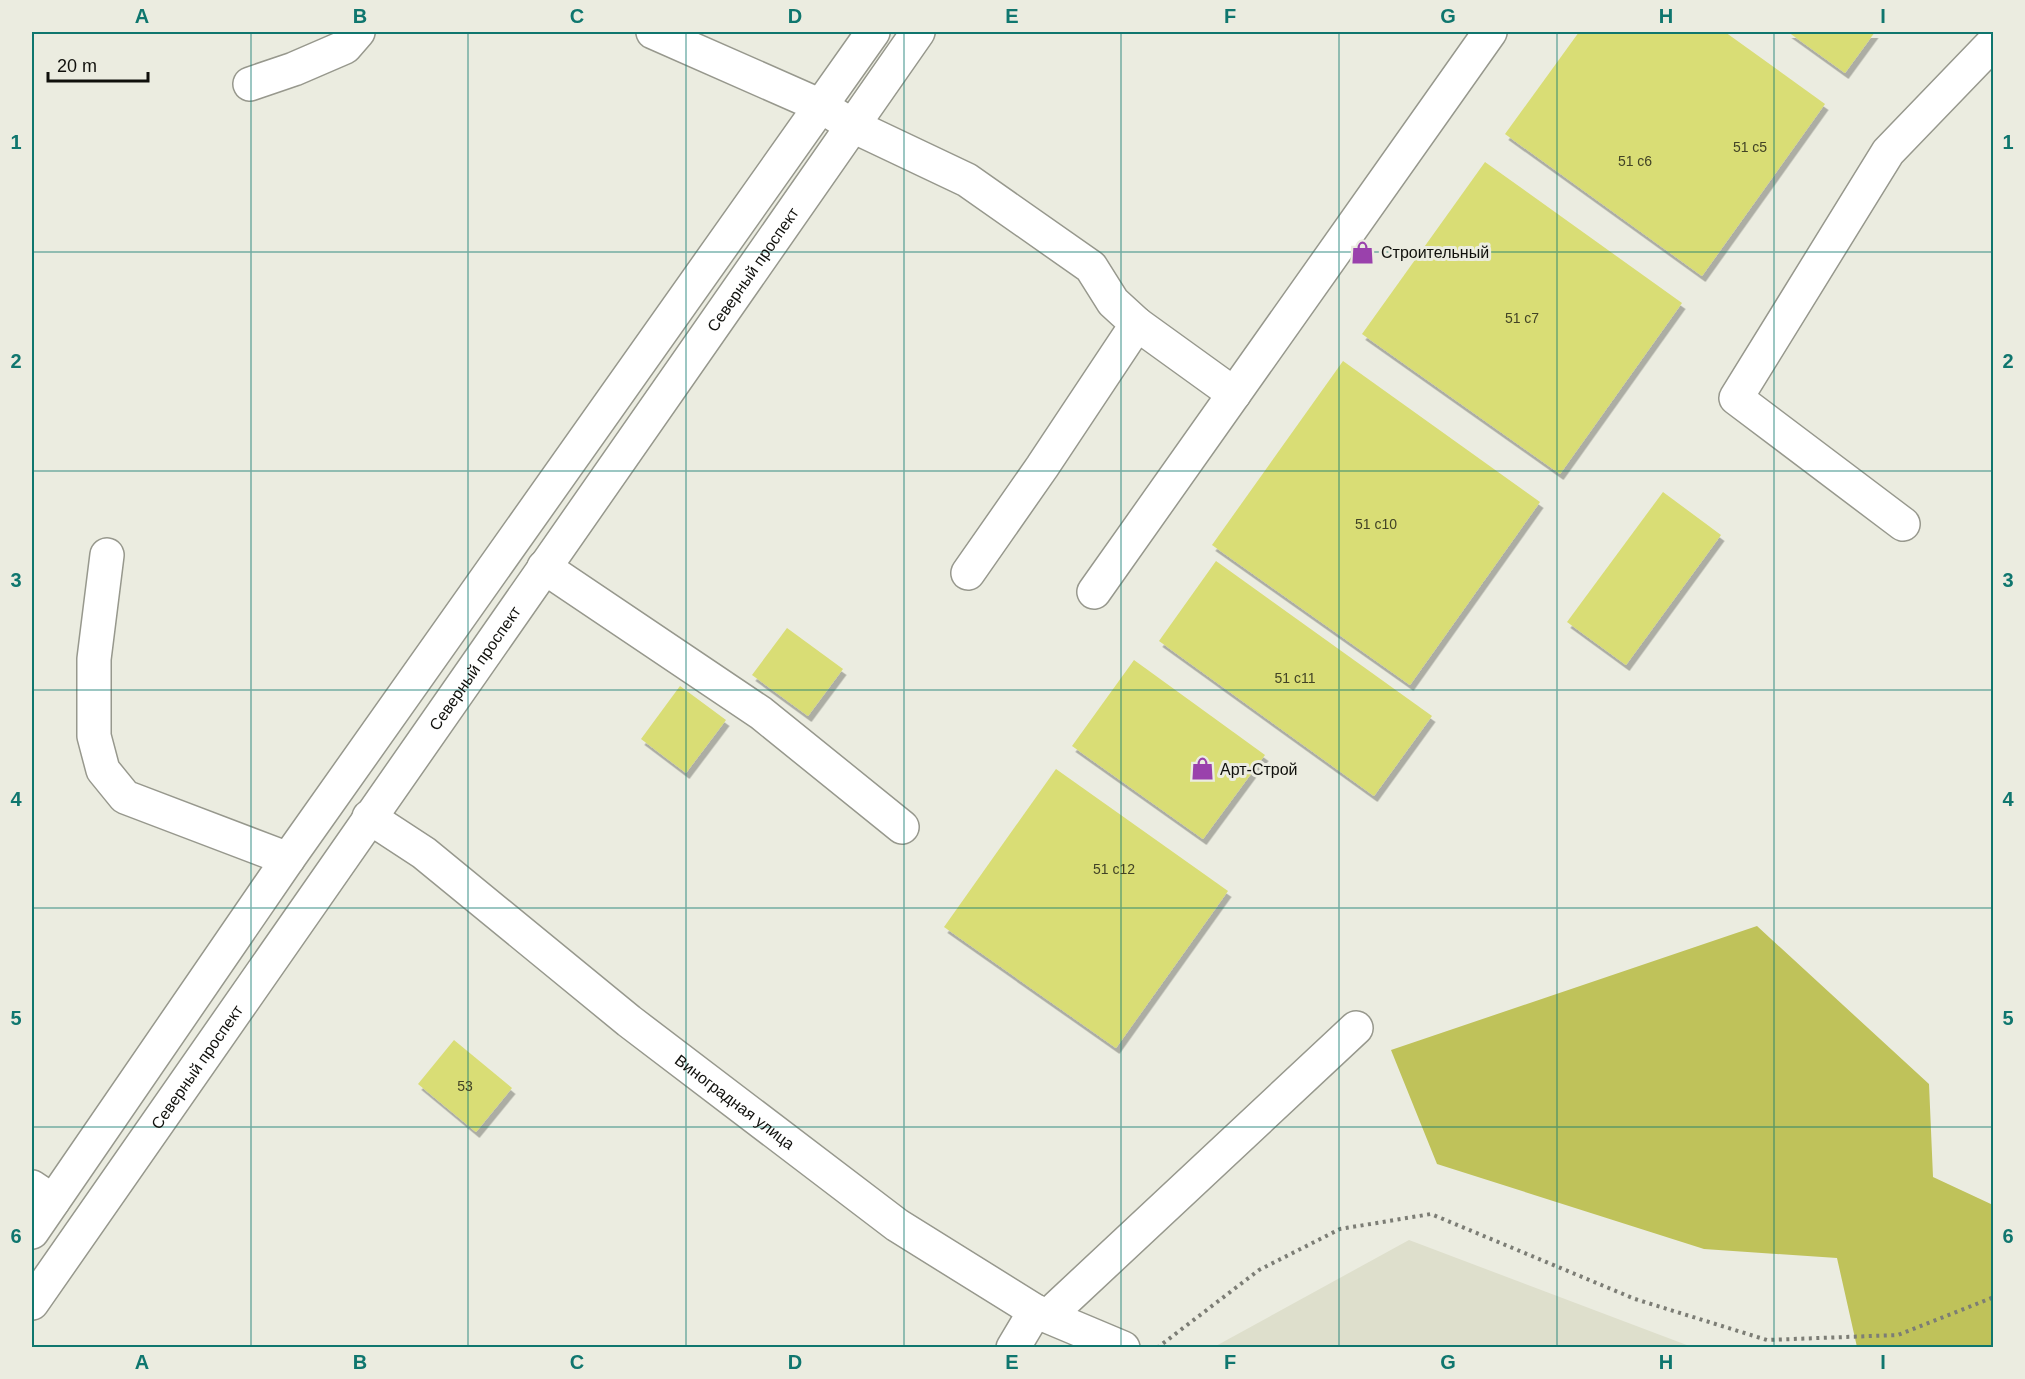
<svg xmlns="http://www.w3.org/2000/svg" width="2025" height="1379" viewBox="0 0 2025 1379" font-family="Arial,sans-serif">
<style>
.built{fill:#dedfcc}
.forest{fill:#bfc25a}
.building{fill:#d9dd75;filter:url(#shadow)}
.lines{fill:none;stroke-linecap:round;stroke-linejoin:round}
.minor-casing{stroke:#97988d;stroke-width:36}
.major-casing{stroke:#97988d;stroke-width:36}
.path{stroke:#7c7d75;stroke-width:4;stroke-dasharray:3 4.5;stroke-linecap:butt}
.minor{stroke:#fff;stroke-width:33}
.major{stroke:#fff;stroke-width:33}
.grid{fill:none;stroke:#0f766e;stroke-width:1.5;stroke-opacity:0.55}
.labels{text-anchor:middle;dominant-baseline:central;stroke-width:6;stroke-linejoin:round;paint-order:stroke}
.number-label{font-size:14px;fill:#424326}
.poi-label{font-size:16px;fill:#10100c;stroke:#ebece0;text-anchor:start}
.street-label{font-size:16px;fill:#10100c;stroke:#ebece0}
.neatline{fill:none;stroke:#0f766e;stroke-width:2}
.grid-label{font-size:20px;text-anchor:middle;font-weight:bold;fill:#0f766e}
</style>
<defs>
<filter id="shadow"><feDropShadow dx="3.5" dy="6" stdDeviation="0" flood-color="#0004"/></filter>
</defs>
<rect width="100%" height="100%" fill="#ebece0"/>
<!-- built -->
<polygon class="built" points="1409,1240 1692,1347 1214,1347"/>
<!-- forest -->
<polygon class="forest" points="1757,926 1929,1084 1933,1177 1993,1205 1993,1347 1857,1347 1837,1258 1704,1249 1437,1164 1391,1050"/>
<!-- building -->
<g class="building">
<polygon points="1579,32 1725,32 1825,104 1702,276 1505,134"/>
<polygon points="1788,32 1875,32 1845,73"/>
<polygon points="1485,162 1682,303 1560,474 1362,334"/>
<polygon points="1343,361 1540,502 1410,685 1212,545"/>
<polygon points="1663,492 1721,535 1626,665 1567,622"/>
<polygon points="1216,561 1432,716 1374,796 1159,641"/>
<polygon points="787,628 843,669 808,716 752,675"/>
<polygon points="1134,660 1265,755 1203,839 1072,746"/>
<polygon points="680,686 726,720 686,773 641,739"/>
<polygon points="1056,769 1228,891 1116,1048 944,927"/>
<polygon points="454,1040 512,1088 476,1132 418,1084"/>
</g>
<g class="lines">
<defs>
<g id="minor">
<polyline points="653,32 821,106 851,125 967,180 1091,267 1113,302 1137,324 1042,467 968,573"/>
<polyline points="250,84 294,69 345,47 358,32"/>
<polyline points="1137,324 1234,394"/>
<polyline points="1903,524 1736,398 1888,152 1994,42"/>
<polyline points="107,555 94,659 94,736 103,770 125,797 288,859"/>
<polyline points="544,567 761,713 902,827"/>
<polyline points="1094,592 1490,32"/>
<path id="s1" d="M369,817l55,36 205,168 268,204 138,86 88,37"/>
<polyline points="32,1187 53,1201"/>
<polyline points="1048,1316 1356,1028"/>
<polyline points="1013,1348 1035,1311"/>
</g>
<g id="major">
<polyline points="32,1232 288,859 873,32"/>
<path id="s2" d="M32,1303l886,-1271"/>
</g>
</defs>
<!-- minor casing -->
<use href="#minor" class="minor-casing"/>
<!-- major casing -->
<use href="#major" class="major-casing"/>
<!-- path -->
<polyline class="path" points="1157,1348 1259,1270 1340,1229 1431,1214 1635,1299 1767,1340 1898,1335 1994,1297"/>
<!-- minor -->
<use href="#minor" class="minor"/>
<!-- major -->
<use href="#major" class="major"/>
</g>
<!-- grid -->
<path class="grid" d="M251,32v1316M468,32v1316M686,32v1316M904,32v1316M1121,32v1316M1339,32v1316M1557,32v1316M1774,32v1316M32,252h1962M32,471h1962M32,690h1962M32,908h1962M32,1127h1962"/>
<!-- icons -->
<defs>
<symbol id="shop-bare" viewBox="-9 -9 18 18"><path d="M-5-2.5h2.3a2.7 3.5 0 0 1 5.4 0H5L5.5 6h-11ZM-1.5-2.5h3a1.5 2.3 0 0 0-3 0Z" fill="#9a41ac" stroke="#ebece0" stroke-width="2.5" paint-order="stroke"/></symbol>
</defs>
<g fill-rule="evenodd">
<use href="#shop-bare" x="1346" y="236" width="33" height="33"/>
<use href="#shop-bare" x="1186" y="752" width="33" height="33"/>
</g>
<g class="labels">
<!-- number labels -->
<g class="number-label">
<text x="1750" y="147">51 с5</text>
<text x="1635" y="161">51 с6</text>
<text x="1522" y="318">51 с7</text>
<text x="1376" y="524">51 с10</text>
<text x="1295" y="678">51 с11</text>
<text x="1114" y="869">51 с12</text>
<text x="465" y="1086">53</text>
</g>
<!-- poi labels -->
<g class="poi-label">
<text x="1381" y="252">Строительный</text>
<text x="1220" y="769">Арт-Строй</text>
</g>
<!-- street labels -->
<g class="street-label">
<text stroke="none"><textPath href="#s2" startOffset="1260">Северный проспект</textPath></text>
<text stroke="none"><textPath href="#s2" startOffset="774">Северный проспект</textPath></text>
<text stroke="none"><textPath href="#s2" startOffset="288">Северный проспект</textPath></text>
<text stroke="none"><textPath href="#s1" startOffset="464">Виноградная улица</textPath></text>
</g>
</g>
<!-- border -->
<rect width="2025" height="1379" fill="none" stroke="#ebece0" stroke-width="66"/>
<!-- scale -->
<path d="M48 72v9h100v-9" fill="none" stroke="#10100c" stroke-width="3"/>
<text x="57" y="72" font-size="18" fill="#10100c" stroke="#ebece0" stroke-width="4.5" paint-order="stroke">20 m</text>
<rect x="33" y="33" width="1959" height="1313" class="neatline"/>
<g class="grid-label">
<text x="142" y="23">A</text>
<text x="360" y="23">B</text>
<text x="577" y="23">C</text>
<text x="795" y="23">D</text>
<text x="1012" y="23">E</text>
<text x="1230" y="23">F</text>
<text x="1448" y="23">G</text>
<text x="1666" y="23">H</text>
<text x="1883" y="23">I</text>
<text x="16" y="149">1</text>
<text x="2008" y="149">1</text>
<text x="16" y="368">2</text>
<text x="2008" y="368">2</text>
<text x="16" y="587">3</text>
<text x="2008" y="587">3</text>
<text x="16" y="806">4</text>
<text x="2008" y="806">4</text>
<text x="16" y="1025">5</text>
<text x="2008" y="1025">5</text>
<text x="16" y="1243">6</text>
<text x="2008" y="1243">6</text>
<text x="142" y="1369">A</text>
<text x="360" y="1369">B</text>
<text x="577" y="1369">C</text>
<text x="795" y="1369">D</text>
<text x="1012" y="1369">E</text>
<text x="1230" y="1369">F</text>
<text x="1448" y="1369">G</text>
<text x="1666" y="1369">H</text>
<text x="1883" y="1369">I</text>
</g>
</svg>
